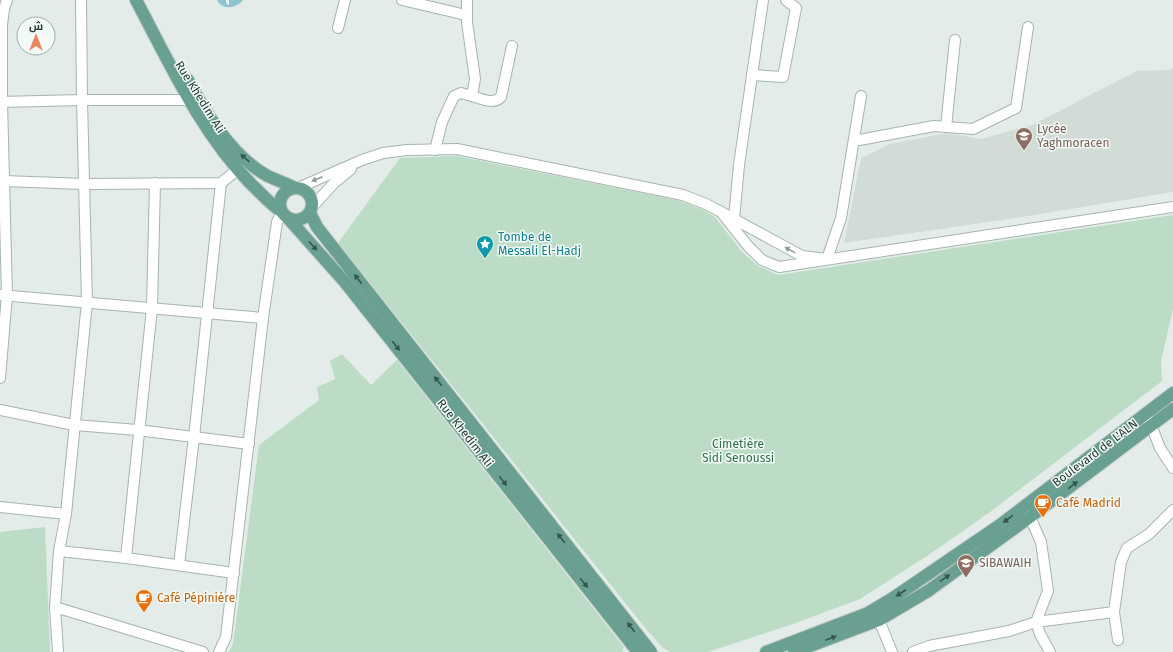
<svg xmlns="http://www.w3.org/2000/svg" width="1173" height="652" viewBox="0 0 1173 652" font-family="'Fira Sans',Cairo,sans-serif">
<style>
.built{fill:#d1dcd7}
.green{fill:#bddcc6}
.water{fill:#8dc4cf}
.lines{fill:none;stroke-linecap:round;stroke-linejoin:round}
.minor-casing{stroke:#a6b4af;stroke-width:12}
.major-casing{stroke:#c1c9c7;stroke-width:14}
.minor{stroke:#fff;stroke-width:10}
.major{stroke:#69a092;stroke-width:12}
.oneway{fill:#34564d}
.oneway2{fill:#919e9a}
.labels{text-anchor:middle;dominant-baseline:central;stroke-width:3;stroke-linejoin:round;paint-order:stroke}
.street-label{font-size:12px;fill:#233d36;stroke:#f3f9f6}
.education-label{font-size:12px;fill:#785e54;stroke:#f3f9f6;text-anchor:start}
.culture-label{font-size:12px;fill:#0d838f;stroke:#f3f9f6;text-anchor:start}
.park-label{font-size:12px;fill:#2f724a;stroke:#f3f9f6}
.food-label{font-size:12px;fill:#c56008;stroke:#f3f9f6;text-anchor:start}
</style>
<rect width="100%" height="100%" fill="#e3ece8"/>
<!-- built -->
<polygon class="built" points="1173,68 1173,192 1016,218 844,243 861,158 890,144 947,133 981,139 1032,125 1137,71 1169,70"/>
<!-- green -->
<g class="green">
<path d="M457,156l224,45 22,9 12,7 27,35 16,14 20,9 395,-60v94l-12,52 1,20 -172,131 -60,42 -70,45 -70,26 -82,27h-38l-8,-5 -20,-23c-101,-127 -202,-254 -304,-381l62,-85z"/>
<polygon points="342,354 371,385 397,360 624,647 622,652 229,652 233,644 259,445 319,400 317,387 335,379 330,361"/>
<polygon points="45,527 50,652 0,652 0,532"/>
</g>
<!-- water -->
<path class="water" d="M217,0h9v3l2,2h1v-5h14c-6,8 -21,11 -26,0z"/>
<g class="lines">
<defs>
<g id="minor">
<polyline points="402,0 466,15"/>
<polyline points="338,28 345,0"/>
<polyline points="752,75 783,77 796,8 786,0"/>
<path d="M472,96c9,3 22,9 29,1l11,-51"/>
<polyline points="0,102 82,100 190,100"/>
<polyline points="946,127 955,40"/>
<polyline points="854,141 934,126 973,129 1016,108 1028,27"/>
<polyline points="435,150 442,122 454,96 461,93 472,96 475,79 467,22 467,0"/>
<polyline points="4,181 85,184 221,183 237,170"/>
<polyline points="298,188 362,160 383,153 407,150 457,149 683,195 706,204 721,212"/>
<polyline points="312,207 335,182 351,169"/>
<polyline points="734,219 739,165 763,0"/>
<polyline points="827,259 802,256 721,212 748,246 762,260 779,267 1173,207"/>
<polyline points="827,259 841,218 861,96"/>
<polyline points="0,295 263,318"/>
<polyline points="0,378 7,295 2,102 2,25 4,9 7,0"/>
<polyline points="0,410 74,425 138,430 249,444"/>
<polyline points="1146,414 1151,425 1160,448 1173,468"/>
<polyline points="0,507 66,514"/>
<polyline points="59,551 126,558 234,573"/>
<polyline points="126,558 152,308 155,183"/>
<polyline points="179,565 194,437 221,183"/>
<polyline points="55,607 203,652"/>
<polyline points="1114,612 1118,640"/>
<polyline points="879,620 892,652"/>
<polyline points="58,652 55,607 59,551 66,514 87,302 82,100 81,0"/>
<polyline points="219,652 226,637 263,318 277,222 279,218 284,214"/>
<polyline points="913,652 929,646 1009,631 1036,622 1048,591 1041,542 1030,517 1026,511"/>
<polyline points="1050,652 1040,634 1036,622 1114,612 1121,562 1127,548 1149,534 1173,510"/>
</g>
<g id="major">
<path d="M136,0c34,64 65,133 116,185 10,9 18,19 29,26"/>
<path d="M188,80c18,34 44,76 78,95 9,5 20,8 29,13"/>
<circle cx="296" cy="204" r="16"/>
<polyline points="310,213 317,227 651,652"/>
<polyline points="287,217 344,281 638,652"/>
<polyline points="766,652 868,613 893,598 1000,525 1173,393"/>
<polyline points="794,652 879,620 928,591 1030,517 1173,409"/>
</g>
</defs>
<!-- minor casing -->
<use href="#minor" class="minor-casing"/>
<!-- major casing -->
<use href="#major" class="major-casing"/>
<!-- minor -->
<use href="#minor" class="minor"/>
<!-- major -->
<use href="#major" class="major"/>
</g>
<!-- one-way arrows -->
<defs><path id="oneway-solid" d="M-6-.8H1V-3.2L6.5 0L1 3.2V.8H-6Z"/></defs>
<g class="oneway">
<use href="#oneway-solid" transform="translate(245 158) rotate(-138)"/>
<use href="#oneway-solid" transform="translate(313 246) rotate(48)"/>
<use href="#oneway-solid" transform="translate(358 279) rotate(-128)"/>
<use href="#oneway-solid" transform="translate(396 346) rotate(52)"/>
<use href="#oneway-solid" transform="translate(438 381) rotate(-128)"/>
<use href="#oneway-solid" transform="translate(503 481) rotate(51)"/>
<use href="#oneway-solid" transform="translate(1073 485) rotate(-37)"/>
<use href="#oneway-solid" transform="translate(1008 519) rotate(142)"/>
<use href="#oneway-solid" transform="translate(561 538) rotate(-128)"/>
<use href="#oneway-solid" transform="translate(945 578) rotate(-35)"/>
<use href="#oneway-solid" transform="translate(584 583) rotate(51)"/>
<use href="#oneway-solid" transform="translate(901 593) rotate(147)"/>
<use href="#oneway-solid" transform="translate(631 627) rotate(-128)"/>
<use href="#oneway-solid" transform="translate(831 638) rotate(-21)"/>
</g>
<g class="oneway2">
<use href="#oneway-solid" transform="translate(317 179) rotate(157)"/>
<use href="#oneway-solid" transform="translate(790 250) rotate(-151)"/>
</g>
<!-- icons -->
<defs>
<symbol id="school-pin" viewBox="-11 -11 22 30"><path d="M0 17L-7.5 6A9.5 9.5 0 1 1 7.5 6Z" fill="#8d6e63" stroke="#f3f9f6"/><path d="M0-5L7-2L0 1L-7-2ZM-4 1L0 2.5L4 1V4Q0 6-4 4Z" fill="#fff"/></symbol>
<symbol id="sight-pin" viewBox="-11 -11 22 30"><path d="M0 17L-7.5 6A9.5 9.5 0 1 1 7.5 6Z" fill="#0f9aa8" stroke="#f3f9f6"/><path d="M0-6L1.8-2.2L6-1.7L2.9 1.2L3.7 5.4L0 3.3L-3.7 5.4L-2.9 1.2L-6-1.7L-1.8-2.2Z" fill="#fff"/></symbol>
<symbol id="cafe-pin" viewBox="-11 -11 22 30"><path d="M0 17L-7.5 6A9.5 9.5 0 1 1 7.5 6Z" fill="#e8710a" stroke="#f3f9f6"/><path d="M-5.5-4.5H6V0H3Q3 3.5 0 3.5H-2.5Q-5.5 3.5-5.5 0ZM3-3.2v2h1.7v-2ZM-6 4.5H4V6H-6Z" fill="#fff"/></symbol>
</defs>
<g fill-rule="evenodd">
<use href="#school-pin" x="1014" y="126" width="20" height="27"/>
<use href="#sight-pin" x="475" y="234" width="20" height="27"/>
<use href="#cafe-pin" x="1033" y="493" width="20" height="27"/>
<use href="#school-pin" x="956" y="553" width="20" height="27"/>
<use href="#cafe-pin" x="134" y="588" width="20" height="27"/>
</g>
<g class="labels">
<!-- street labels -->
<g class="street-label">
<text transform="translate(200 97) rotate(58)">Rue Khedim Ali</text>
<text transform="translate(465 433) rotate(52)">Rue Khedim Ali</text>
<text transform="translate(1095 453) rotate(-37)">Boulevard de L'ALN</text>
</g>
<!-- education labels -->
<g class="education-label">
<text x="1037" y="129">Lycée<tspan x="1037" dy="14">Yaghmoracen</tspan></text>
<text x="979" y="563">SIBAWAIH</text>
</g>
<!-- culture labels -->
<g class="culture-label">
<text x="498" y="237">Tombe de<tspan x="498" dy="14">Messali El-Hadj</tspan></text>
</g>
<!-- park labels -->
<g class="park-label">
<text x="738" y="444">Cimetière<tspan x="738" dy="14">Sidi Senoussi</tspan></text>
</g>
<!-- food labels -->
<g class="food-label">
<text x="1056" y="503">Café Madrid</text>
<text x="157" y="598">Café Pépiniére</text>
</g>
</g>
<!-- north arrow -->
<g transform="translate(36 36)"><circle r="19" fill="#f3f9f6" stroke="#a0aea9"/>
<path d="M0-3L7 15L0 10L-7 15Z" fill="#ec8561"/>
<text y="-6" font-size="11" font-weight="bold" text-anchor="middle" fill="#233d36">ش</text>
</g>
</svg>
